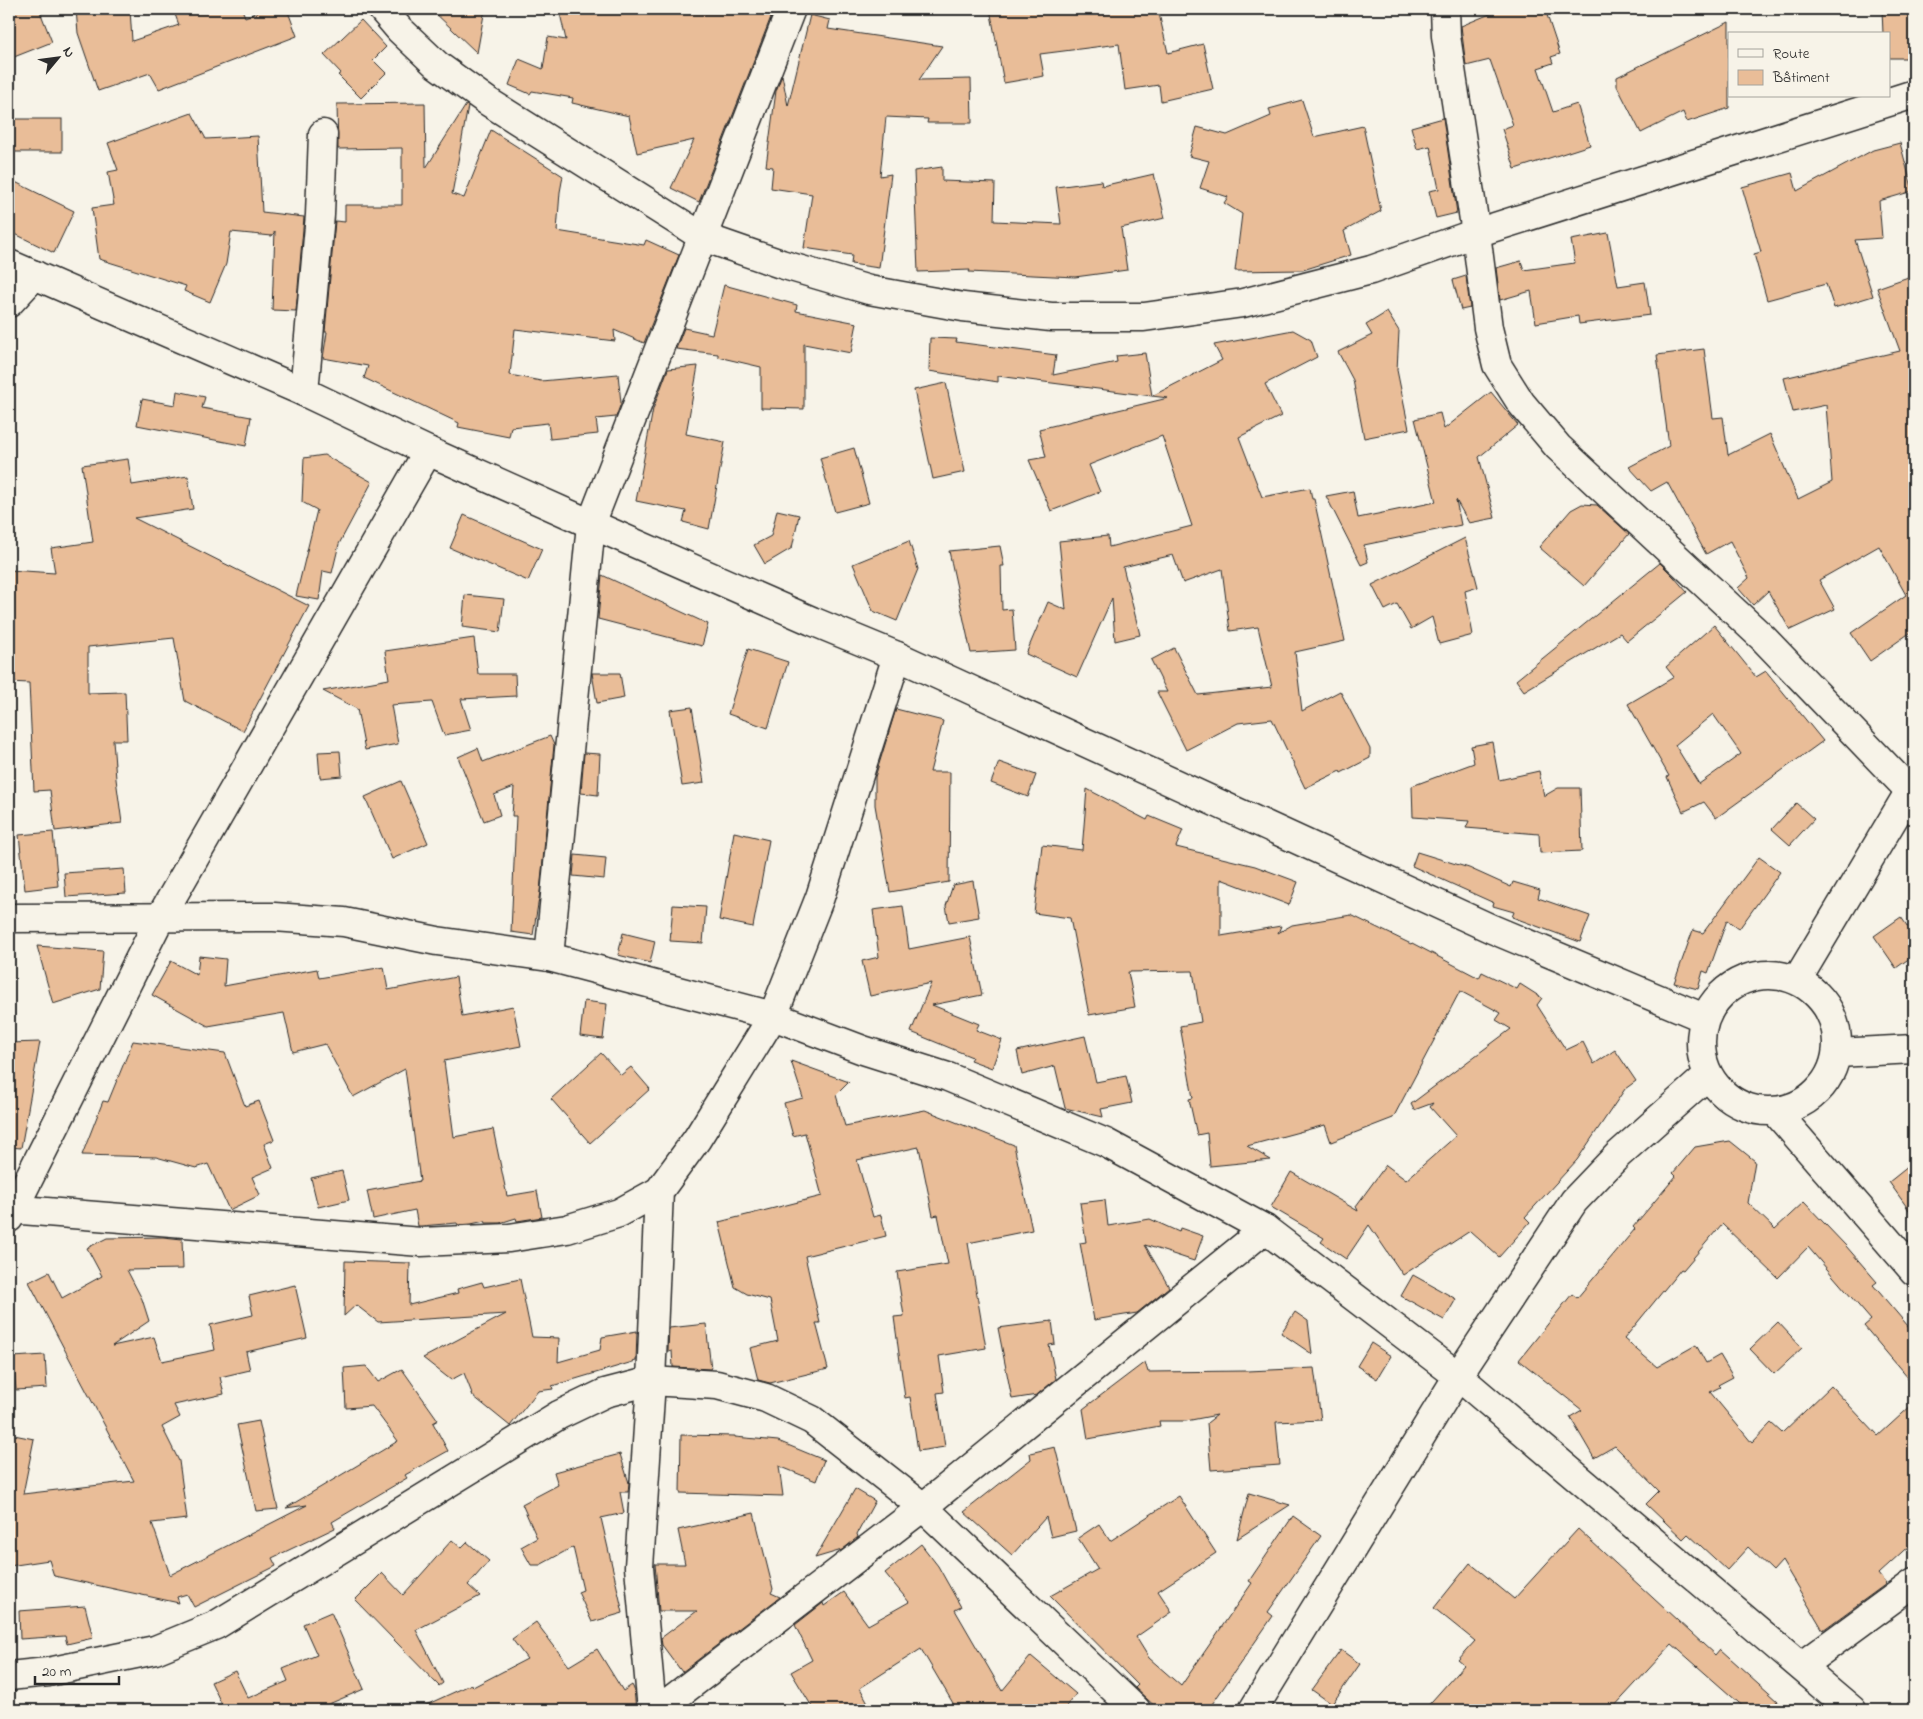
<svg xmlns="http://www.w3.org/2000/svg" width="1923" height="1719" viewBox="0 0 1923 1719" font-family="'Indie Flower',sans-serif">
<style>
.building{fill:#e9bd98;stroke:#2b2b2b;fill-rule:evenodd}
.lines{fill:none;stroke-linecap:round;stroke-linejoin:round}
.minor-casing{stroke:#2b2b2b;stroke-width:31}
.tertiary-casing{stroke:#2b2b2b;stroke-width:31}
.secondary-casing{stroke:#2b2b2b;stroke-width:31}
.minor{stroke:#f7f3e8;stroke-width:28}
.tertiary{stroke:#f7f3e8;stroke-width:28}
.secondary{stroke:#f7f3e8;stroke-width:28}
</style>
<rect width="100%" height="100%" fill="#f7f3e8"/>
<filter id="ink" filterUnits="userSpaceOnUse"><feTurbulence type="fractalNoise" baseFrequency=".02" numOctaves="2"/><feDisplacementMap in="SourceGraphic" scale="10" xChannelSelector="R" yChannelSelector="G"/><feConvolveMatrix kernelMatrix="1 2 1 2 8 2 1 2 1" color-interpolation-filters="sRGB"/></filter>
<g filter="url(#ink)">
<!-- building -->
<g class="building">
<polygon points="9,9 39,9 52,42 9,59"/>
<polygon points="76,9 130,9 132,41 179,25 173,9 242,9 245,17 265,9 287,9 297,36 159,89 150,73 98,91 78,33"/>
<polygon points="431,9 485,9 477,53"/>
<polygon points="559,9 770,9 771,17 699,202 671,188 694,140 637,153 629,116 572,103 573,98 532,91 530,94 509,85 519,59 543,69 548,37 566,40"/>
<polygon points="990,9 1158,9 1168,53 1203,44 1213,89 1161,101 1159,85 1125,90 1119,44 1040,54 1044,76 1004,83"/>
<polygon points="1502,9 1545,9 1560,54 1551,57 1553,63 1538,68 1553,112 1577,104 1590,145 1515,169 1502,129 1513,125 1490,60 1466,66 1461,26"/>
<polygon points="1882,9 1914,9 1914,58 1889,58 1889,34 1883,34"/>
<polygon points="810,15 830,20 828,29 942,46 919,80 971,79 972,123 927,123 928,119 886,117 880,176 891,174 879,268 851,264 852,255 804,248 812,194 771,188 773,167 766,166 776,91 782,75 788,106"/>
<polygon points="361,20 386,47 373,60 386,73 361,98 338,75 341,73 324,55"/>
<polygon points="1729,22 1729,108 1687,122 1683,112 1641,133 1617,86 1617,77"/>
<polygon points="1302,100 1314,137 1363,126 1381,211 1344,231 1351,255 1303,270 1235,271 1242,214 1224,203 1228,197 1200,188 1209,161 1189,156 1197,127 1227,135 1271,116 1269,109"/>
<polygon points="425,103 426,168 466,105 468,106 452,194 464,198 491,130 563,176 560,192 557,231 644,245 646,240 679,255 644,343 614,330 615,341 515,329 510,375 541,381 618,374 621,403 616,417 596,419 598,434 550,439 548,423 511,427 509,437 458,427 459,423 364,378 368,366 323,358 327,332 325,332 335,221 345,222 345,205 402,205 402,148 338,149 337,104"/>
<polygon points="192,113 206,139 258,136 262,212 304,217 296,311 272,310 275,231 272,236 231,232 226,264 210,302 184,291 186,286 99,259 92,208 114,205 108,172 118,170 108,143"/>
<polygon points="1443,118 1457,213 1436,218 1429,191 1439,189 1430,146 1417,149 1411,127"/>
<rect x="9" y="119" width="53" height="33"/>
<polygon points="1900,143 1913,191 1879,201 1882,238 1855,240 1873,296 1834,308 1826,284 1767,300 1754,254 1761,252 1742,187 1792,173 1797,191 1873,150"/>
<polygon points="942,167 942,181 995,183 994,221 1061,224 1056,187 1101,181 1102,186 1154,174 1165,218 1121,228 1127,270 1075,277 969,272 970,270 918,272 914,171"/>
<polygon points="9,179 74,211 54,253 9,231"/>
<polygon points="1608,233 1618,286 1645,282 1650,315 1579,324 1578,316 1536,323 1531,291 1500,300 1496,268 1521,261 1524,270 1575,263 1571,240"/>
<polygon points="1914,275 1914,630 1870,661 1851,633 1906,595 1879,546 1819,580 1835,609 1790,630 1768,591 1753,605 1738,588 1749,578 1730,541 1706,554 1667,482 1651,491 1629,467 1669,446 1657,355 1704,349 1713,418 1723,417 1728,455 1770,434 1798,499 1832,482 1826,405 1793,412 1784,378 1900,351 1877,288"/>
<polygon points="1466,276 1470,308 1461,310 1453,280"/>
<polygon points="724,285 797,305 796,311 857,323 851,353 804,344 804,409 761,408 761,367 718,357 718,354 676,349 684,328 712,334"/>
<polygon points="1387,312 1399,331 1397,370 1409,429 1364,438 1353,380 1338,352 1372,335 1366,325"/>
<polygon points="1293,330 1311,340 1317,357 1265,384 1281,416 1239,437 1262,497 1310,488 1312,499 1314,499 1345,641 1295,652 1302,711 1340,691 1370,749 1370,758 1341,773 1340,771 1305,788 1272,719 1238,723 1186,750 1157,692 1167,692 1151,660 1174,648 1198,695 1272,687 1258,627 1230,631 1222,569 1183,583 1173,555 1123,567 1140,635 1115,641 1112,598 1077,677 1026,654 1048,602 1066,610 1059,541 1108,536 1109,547 1192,526 1162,436 1089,465 1100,492 1051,511 1029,460 1046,457 1039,429 1168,398 1152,396 1222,360 1214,345"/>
<polygon points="930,338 957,339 956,342 1056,355 1053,375 1117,362 1116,356 1145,353 1152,396 998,376 998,382 929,371"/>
<polygon points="698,366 686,434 725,442 709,529 683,522 686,511 636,501 653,409 668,369"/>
<polygon points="946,383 965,472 933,479 914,390"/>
<polygon points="177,391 205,397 202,408 251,417 246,446 137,425 142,399 175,405"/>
<polygon points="1491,392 1518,425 1479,457 1495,518 1469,523 1456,500 1461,525 1364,545 1368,562 1361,565 1326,496 1353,491 1358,518 1436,502 1415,419 1440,413 1444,429"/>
<polygon points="854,448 869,503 835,512 820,458"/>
<polygon points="324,455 372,482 339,544 332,573 323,571 319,600 296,596 317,510 302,502 304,458"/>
<polygon points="128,459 132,485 188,476 193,509 134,518 309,606 243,731 185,701 174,638 88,647 88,693 125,692 127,740 113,740 116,779 122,823 55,831 50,790 34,791 29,683 9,682 9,570 55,573 51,548 93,542 82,465"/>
<polygon points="1582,504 1597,505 1629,534 1584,586 1539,547 1571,510"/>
<polygon points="777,510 799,515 792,548 765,564 754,545 771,536"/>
<polygon points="464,515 542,549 528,581 450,548"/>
<polygon points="1465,538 1478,587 1465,591 1473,635 1439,644 1432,617 1411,629 1397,604 1385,610 1372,585"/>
<polygon points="909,541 918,569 897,621 873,611 853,564"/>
<polygon points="1000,546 1004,566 1001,566 1002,610 1012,609 1015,650 971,653 949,551"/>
<polygon points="1660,563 1674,577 1687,592 1627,641 1620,633 1524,691 1516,680"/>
<polygon points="602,575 708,624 702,646 598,619"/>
<polygon points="465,595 504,599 500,632 462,627"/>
<path d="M1714,625l42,52 10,-6 57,70 -107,77 -12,-16 -21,10 -16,-35 2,-1 -41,-72 46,-27 -8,-10zM1713,714l28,40 -42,30 -24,-39z"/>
<polygon points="474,638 478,674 515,674 516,696 461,699 471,730 444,735 432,702 391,705 398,744 365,750 357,709 323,691 389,679 385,651"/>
<polygon points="748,649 788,662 768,728 728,714"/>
<polygon points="592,673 620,673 624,698 597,703"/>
<polygon points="692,707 704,783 682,786 670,710"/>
<polygon points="896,709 943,721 930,772 950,772 949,882 890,892 875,805 875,777"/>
<polygon points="550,736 554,745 540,892 533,935 511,932 516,816 512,816 514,787 494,795 500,815 484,821 458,757 478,748 483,762"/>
<polygon points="1492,742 1499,780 1539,771 1544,796 1558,788 1580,788 1582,851 1540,853 1539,834 1466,828 1469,821 1413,817 1412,786 1474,763 1471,746"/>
<polygon points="340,751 342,776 320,778 318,752"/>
<polygon points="584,753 600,754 598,795 581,793"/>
<polygon points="999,762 1036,775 1028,797 991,783"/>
<polygon points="401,781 428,843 392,859 365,797"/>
<polygon points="1087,789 1147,820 1149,816 1183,830 1176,847 1255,866 1298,882 1289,905 1221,879 1221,936 1281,926 1278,933 1292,925 1351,915 1411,944 1412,943 1479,978 1482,972 1517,989 1520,984 1542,998 1537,1005 1566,1050 1583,1042 1594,1064 1615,1050 1636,1081 1625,1089 1577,1160 1525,1217 1530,1222 1499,1257 1470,1231 1403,1275 1369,1225 1346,1259 1321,1242 1324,1238 1271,1207 1291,1172 1358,1211 1356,1206 1386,1165 1406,1180 1456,1136 1430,1107 1433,1103 1414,1110 1411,1104 1511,1029 1496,1020 1501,1013 1460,991 1393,1118 1331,1142 1325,1125 1247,1146 1271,1160 1210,1166 1207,1133 1197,1135 1189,1099 1193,1098 1180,1026 1201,1022 1193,971 1128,972 1135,1007 1089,1015 1070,918 1034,913 1042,845 1082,850"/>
<polygon points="1796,803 1814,819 1790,845 1772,829"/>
<polygon points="53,832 58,886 25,890 19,835"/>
<polygon points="734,832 769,840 753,927 719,920"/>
<polygon points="1417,852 1469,868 1511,887 1513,882 1540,890 1538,898 1590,916 1580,942 1512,917 1514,912 1493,906 1494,903 1412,866"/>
<polygon points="575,855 606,858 604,879 573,876"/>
<polygon points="1759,857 1780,872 1739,929 1727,920 1708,973 1703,971 1698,989 1674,983 1693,930 1703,933"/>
<polygon points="124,869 126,893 66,897 64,873"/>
<polygon points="973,881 979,917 949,922 946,906 953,885"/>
<polygon points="673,905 706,907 703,943 670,941"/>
<polygon points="903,906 909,949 970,937 982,995 932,1005 979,1024 976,1030 1002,1040 992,1068 970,1060 972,1057 911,1032 931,983 870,996 862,961 879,957 873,910"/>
<polygon points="1901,917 1914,936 1914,955 1896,968 1874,936"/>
<polygon points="623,933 655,941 650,963 618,955"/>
<polygon points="37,946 103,951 100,989 53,1004"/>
<polygon points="199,956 226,959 224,986 317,969 319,978 384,967 388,990 456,977 462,1016 513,1006 521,1046 444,1061 454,1137 493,1129 507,1196 537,1191 542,1217 517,1221 516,1218 500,1223 486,1223 485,1221 471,1224 458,1225 457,1223 421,1226 418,1226 415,1210 373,1219 367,1191 420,1181 405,1069 353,1097 325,1044 293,1052 284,1013 208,1026 152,995 171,961 197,975"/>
<polygon points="584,1001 607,1004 603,1039 580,1036"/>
<polygon points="1085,1036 1096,1082 1126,1076 1132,1103 1101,1109 1103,1117 1065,1108 1055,1066 1022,1075 1017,1051"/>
<polygon points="133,1041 225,1053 245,1106 259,1101 274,1140 264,1144 273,1168 252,1177 260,1195 229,1210 208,1164 196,1168 156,1157 82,1155 103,1101 108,1102"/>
<polygon points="40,1042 21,1148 9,1147 9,1043"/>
<polygon points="601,1053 621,1075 631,1067 650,1089 590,1143 551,1099"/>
<polygon points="791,1061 849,1082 836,1095 845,1126 925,1110 1014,1145 1032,1230 968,1243 986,1348 939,1356 944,1392 937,1393 945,1447 918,1451 910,1397 905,1398 894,1317 904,1316 897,1272 948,1264 938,1215 933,1216 919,1147 857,1160 873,1217 881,1215 886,1236 805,1256 820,1323 816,1323 828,1369 770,1383 758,1380 750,1348 778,1341 770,1300 747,1294 735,1287 719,1222 822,1196 805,1133 793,1136 784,1103 803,1098"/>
<polygon points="1730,1141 1755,1161 1748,1203 1775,1229 1804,1202 1846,1246 1877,1282 1873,1285 1914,1333 1914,1385 1864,1326 1871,1320 1808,1247 1778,1278 1722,1224 1683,1270 1681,1269 1624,1339 1657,1367 1696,1345 1706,1363 1720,1355 1733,1377 1718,1385 1720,1387 1710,1392 1752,1443 1771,1423 1782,1433 1831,1386 1878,1436 1914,1403 1914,1541 1878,1574 1886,1584 1823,1630 1782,1561 1773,1571 1748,1547 1727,1570 1688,1534 1683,1539 1646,1504 1659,1491 1615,1446 1594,1458 1570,1417 1582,1410 1519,1360 1572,1294 1577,1298 1635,1229 1633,1227 1676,1176 1673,1173 1695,1147"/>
<polygon points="1914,1162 1914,1217 1889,1182"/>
<polygon points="342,1171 349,1200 318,1207 311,1178"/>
<polygon points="1105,1200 1108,1226 1150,1219 1179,1232 1180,1228 1203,1236 1194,1261 1145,1245 1169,1287 1137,1313 1094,1320 1080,1243 1086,1242 1080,1203"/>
<polygon points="163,1237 182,1239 183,1269 127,1270 142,1299 149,1321 112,1346 154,1337 162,1361 215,1350 210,1325 253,1315 249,1296 295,1285 307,1338 246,1352 250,1370 220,1377 224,1394 174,1405 180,1417 162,1427 179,1461 187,1519 152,1523 170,1575 307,1505 286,1508 398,1441 372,1406 346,1408 344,1368 366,1366 378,1382 402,1369 438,1420 433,1423 448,1451 405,1475 407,1478 332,1522 335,1528 272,1558 276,1566 194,1607 187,1594 177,1597 179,1603 54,1576 49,1560 9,1566 9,1434 34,1439 23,1494 134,1481 29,1282 49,1272 62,1298 102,1276 87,1248 107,1238"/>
<polygon points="345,1261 410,1263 409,1305 458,1293 457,1289 482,1282 484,1287 520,1279 532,1337 559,1338 558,1362 600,1350 602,1337 637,1331 636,1361 552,1386 553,1389 538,1391 510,1426 473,1396 464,1373 451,1380 423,1358 506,1314 378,1322 356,1305 344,1316"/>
<polygon points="1413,1275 1456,1299 1444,1320 1401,1296"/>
<polygon points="1295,1312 1308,1321 1312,1354 1281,1333"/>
<polygon points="1052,1321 1055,1344 1049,1345 1056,1379 1037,1395 1012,1399 998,1328"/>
<polygon points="1778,1322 1802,1348 1774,1374 1750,1349"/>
<polygon points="706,1324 711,1369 673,1367 672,1351 668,1352 669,1328"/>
<polygon points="1371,1343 1391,1356 1377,1379 1357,1366"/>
<polygon points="45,1355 47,1388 16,1390 13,1357"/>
<polygon points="1145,1362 1148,1372 1248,1371 1314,1368 1321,1420 1276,1422 1280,1465 1211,1470 1207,1423 1217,1415 1186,1421 1159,1421 1160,1426 1088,1439 1083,1409"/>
<polygon points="259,1421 278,1509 256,1511 237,1425"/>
<polygon points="681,1435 735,1436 735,1437 778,1441 824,1460 816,1481 779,1466 783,1496 680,1493"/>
<polygon points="1055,1447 1076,1531 1051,1537 1046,1517 1012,1555 964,1512 1031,1459 1030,1453"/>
<polygon points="620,1454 629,1483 628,1492 620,1492 624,1513 601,1518 623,1613 592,1622 578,1592 583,1590 573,1547 540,1565 531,1565 521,1547 537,1538 522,1504 558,1485 554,1472"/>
<polygon points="855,1489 875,1501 857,1534 858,1537 842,1550 815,1558"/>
<polygon points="1249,1493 1290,1505 1237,1539"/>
<polygon points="1179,1496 1216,1553 1158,1591 1172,1612 1136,1637 1149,1658 1181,1686 1252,1583 1249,1581 1293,1516 1321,1536 1268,1612 1273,1616 1208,1710 1159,1710 1135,1688 1138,1685 1050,1596 1098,1569 1078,1538 1099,1524 1110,1541"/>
<polygon points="754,1513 773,1589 771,1593 780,1597 682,1672 662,1645 661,1638 697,1611 659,1611 655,1564 685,1564 678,1530"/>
<polygon points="1578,1529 1715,1655 1720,1649 1788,1710 1747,1710 1672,1644 1611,1710 1424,1710 1464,1665 1458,1660 1475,1641 1434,1608 1470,1563 1514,1599"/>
<polygon points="452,1540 461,1548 467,1542 489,1561 468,1585 480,1596 416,1630 443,1683 439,1686 355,1600 382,1573 403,1595"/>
<polygon points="921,1544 938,1566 961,1607 955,1610 1002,1691 1031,1656 1076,1694 1063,1710 957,1710 921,1649 860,1688 872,1710 814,1710 791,1672 812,1660 795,1625 823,1603 824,1606 844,1592 868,1625 909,1602 885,1573"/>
<polygon points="85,1606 93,1638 67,1644 65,1636 20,1639 19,1611"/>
<polygon points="331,1612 364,1689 315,1710 221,1710 224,1709 211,1682 235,1671 248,1698 288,1681 283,1669 317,1655 303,1624"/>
<polygon points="536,1622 569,1666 597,1649 623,1691 632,1685 634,1689 636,1710 415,1710 472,1684 473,1687 527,1659 512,1639"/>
<polygon points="1341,1650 1360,1664 1332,1704 1312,1690"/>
</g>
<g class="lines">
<defs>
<g id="minor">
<polyline points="382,9 399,29 437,65 487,101 703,237 781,264 869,290 963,307 1051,317 1144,317 1243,303 1371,270 1476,233 1914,94"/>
<polyline points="1445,9 1446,36 1476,233 1488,328 1497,365 1521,403 1558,447 1763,638 1909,790"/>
<polyline points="9,303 35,275"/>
<polyline points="304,392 320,215 323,134"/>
<polyline points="9,918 274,917 344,922 437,941 549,957 773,1016 863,1050 948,1077 1106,1143 1265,1229 1458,1376 1852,1710"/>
<polyline points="549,957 591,524 791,9"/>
<polyline points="1837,1053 1914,1049"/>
<polyline points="9,1209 421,1242 509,1238 567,1229 619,1213 659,1191 697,1139 773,1016 820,897 897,656"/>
<polyline points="9,1218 160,918 428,451"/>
<polyline points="1801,1666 1914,1583"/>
<polyline points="9,1676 48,1672 155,1650 216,1625 559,1415 605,1393 651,1381 717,1385 766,1398 812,1420 923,1507 1136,1710"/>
<polyline points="652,1710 639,1567 651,1381 659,1191"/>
<polyline points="658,1710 923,1507 1265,1229"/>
</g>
<g id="tertiary">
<polyline points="1797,980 1914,784"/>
<polyline points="1253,1710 1458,1376 1574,1201 1618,1155 1708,1075"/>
</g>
<g id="secondary">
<polyline points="9,264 304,392 428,451 591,524 812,621 897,656 1492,929 1704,1018"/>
<circle cx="1769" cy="1043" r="68"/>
<polyline points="1776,1112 1914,1271"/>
</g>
</defs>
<!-- minor casing -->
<use href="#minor" class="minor-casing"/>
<!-- tertiary casing -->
<use href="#tertiary" class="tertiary-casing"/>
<!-- secondary casing -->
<use href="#secondary" class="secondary-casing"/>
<!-- minor -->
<use href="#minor" class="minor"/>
<!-- tertiary -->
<use href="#tertiary" class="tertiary"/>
<!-- secondary -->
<use href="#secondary" class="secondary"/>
</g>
</g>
<!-- margin -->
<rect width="1923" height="1719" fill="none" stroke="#f7f3e8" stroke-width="30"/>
<rect x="15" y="15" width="1893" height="1689" fill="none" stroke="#2b2b2b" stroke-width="2" filter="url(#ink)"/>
<!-- legend -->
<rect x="1728" y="32" width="162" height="65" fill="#f7f3e8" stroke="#a5a39c"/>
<rect x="1738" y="49" width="25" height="8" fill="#f7f3e8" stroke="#a5a39c"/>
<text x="1773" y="58" font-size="15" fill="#2b2b2b">Route</text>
<rect x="1738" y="70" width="25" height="15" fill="#e9bd98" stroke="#a5a39c"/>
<text x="1773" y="82" font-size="15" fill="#2b2b2b">Bâtiment</text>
<!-- north arrow -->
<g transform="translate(58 58) rotate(61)" stroke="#f7f3e8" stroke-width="4" paint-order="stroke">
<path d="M0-4L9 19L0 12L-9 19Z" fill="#2b2b2b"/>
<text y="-8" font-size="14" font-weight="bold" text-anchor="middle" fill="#2b2b2b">N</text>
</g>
<!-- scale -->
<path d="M35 1676v8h84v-8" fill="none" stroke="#2b2b2b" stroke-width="2.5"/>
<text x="42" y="1676" font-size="15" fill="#2b2b2b" stroke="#f7f3e8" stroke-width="4" paint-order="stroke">20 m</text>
</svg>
